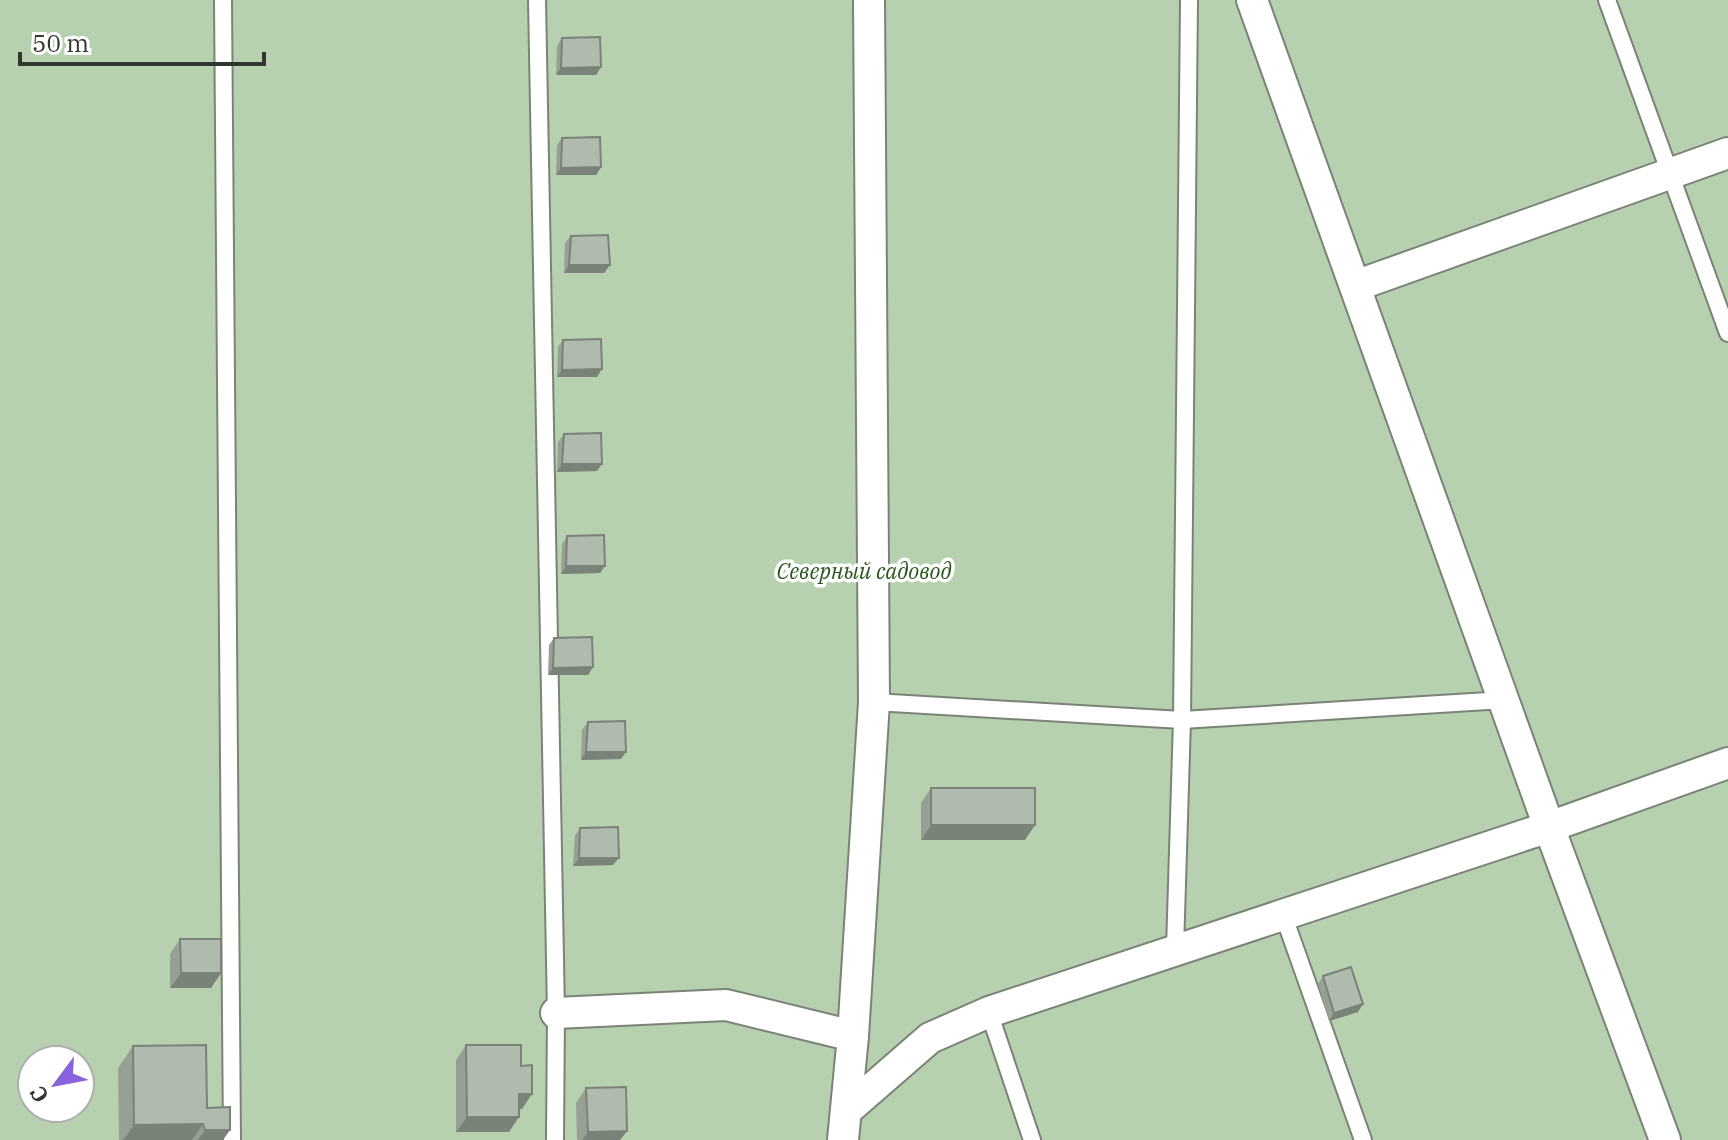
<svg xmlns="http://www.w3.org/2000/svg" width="1728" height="1140" viewBox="0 0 1728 1140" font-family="'IBM Plex Serif',serif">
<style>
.green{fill:#b7d0b0;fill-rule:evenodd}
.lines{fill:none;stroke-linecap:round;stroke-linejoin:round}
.service-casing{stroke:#798476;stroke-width:20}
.minor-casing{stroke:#798476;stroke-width:34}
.service{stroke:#fff;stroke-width:16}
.minor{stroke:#fff;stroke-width:30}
.wall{fill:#96a194}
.shaded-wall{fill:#7a8378}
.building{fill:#afbbac;stroke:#7a8378;stroke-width:2}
.labels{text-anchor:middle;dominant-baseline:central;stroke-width:7;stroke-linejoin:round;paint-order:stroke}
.park-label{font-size:22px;font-style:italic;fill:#2a571e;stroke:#fff}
</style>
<rect width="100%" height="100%" fill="#e1edde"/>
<!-- green -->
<path class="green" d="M0,0h1728v1140h-1728zM32,1060h48v48h-48z"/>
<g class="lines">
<defs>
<g id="service">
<polyline points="223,0 232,1140"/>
<polyline points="537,0 556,1013 555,1140"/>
<polyline points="1607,0 1728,333"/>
<polyline points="874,702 1182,720 1504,700"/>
<polyline points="1283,914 1363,1140"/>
<polyline points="1175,949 1182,720 1189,0"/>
<polyline points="989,1012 1032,1140"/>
</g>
<g id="minor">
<polyline points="1252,0 1549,827 1665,1140"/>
<polyline points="1355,286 1728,153"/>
<polyline points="556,1013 726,1005 853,1036"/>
<polyline points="846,1111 930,1038 989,1012 1549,827 1728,763"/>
<polyline points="843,1140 853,1036 874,702 869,0"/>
</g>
</defs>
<!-- service casing -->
<use href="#service" class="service-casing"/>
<!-- minor casing -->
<use href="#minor" class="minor-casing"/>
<!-- service -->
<use href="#service" class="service"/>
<!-- minor -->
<use href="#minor" class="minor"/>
</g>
<!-- wall -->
<g class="wall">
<polygon points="562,38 596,75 556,75 557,46"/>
<polygon points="562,138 601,167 596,175 556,175 557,145"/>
<polygon points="571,236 610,265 604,273 564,273 565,243"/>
<polygon points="563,340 597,377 557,377 558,347"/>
<polygon points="564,434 597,471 557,472 558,442"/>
<polygon points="567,536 605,566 600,573 561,574 562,544"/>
<polygon points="554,638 588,675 548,675 549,645"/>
<polygon points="588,722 626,752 621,759 581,760 582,730"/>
<polygon points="931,788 1025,840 921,840 921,803"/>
<polygon points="580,828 613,865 573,866 575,836"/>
<polygon points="180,939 221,973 211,988 170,988 170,954"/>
<polygon points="1323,976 1358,1012 1329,1021 1318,984"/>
<polygon points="466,1045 522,1109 519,1109 509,1132 456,1132 456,1060"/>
<polygon points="133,1046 207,1108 223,1140 119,1140 118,1068"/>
<polygon points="586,1088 627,1131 620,1140 577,1140 576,1103"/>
</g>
<!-- shaded-wall -->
<g class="shaded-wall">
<polygon points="601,67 596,75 556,75 561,68"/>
<polygon points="601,167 596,175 556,175 561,168"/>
<polygon points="569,265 610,265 604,273 564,273"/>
<polygon points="602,369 597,377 557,377 562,370"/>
<polygon points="562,464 602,464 597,471 557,472"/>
<polygon points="566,566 605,566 600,573 561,574"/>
<polygon points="593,667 588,675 548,675 553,668"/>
<polygon points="586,752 626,752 621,759 581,760"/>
<polygon points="931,825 1035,825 1025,840 921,840"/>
<polygon points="579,858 619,858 613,865 573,866"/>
<polygon points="181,973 221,973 211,988 170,988"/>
<polygon points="1363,1004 1358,1012 1329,1021 1334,1013"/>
<polygon points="519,1094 532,1094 522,1109 508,1109"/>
<polygon points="467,1117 519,1117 509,1132 456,1132"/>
<polygon points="203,1124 192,1140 123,1140 134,1125"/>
<polygon points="205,1130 230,1130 223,1140 198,1140"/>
<polygon points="627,1131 620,1140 582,1140 588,1132"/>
</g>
<!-- building -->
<g class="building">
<polygon points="600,37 601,67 561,68 562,38"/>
<polygon points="600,137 601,167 561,168 562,138"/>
<polygon points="608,235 610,265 569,265 571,236"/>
<polygon points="601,339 602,369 562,370 563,340"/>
<polygon points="601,433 602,464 562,464 564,434"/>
<polygon points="604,535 605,566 566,566 567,536"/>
<polygon points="592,637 593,667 553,668 554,638"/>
<polygon points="625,721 626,752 586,752 588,722"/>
<rect x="931" y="788" width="104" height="37"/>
<polygon points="618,827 619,858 579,858 580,828"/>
<polygon points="180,939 221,939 221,973 181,973"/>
<polygon points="1351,967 1363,1004 1334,1013 1323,976"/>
<polygon points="206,1045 207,1108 230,1107 230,1130 205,1130 203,1124 134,1125 133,1046"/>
<polygon points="466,1045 521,1045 521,1066 532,1065 532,1094 519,1094 519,1117 467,1117"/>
<polygon points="626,1087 627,1131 588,1132 586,1088"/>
</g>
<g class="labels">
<!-- park labels -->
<g class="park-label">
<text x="864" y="570">Северный садовод</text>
</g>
</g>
<!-- north arrow -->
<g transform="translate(56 1084) rotate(238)"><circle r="38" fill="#ffffff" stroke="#adafac" stroke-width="2"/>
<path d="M0-6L14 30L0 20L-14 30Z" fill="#8963de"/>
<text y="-12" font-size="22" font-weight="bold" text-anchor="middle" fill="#323630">С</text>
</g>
<!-- scale -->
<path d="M20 52v12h244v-12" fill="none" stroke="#323630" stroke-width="4"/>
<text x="32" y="52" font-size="24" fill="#323630" stroke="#ffffff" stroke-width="6" paint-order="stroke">50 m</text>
</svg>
